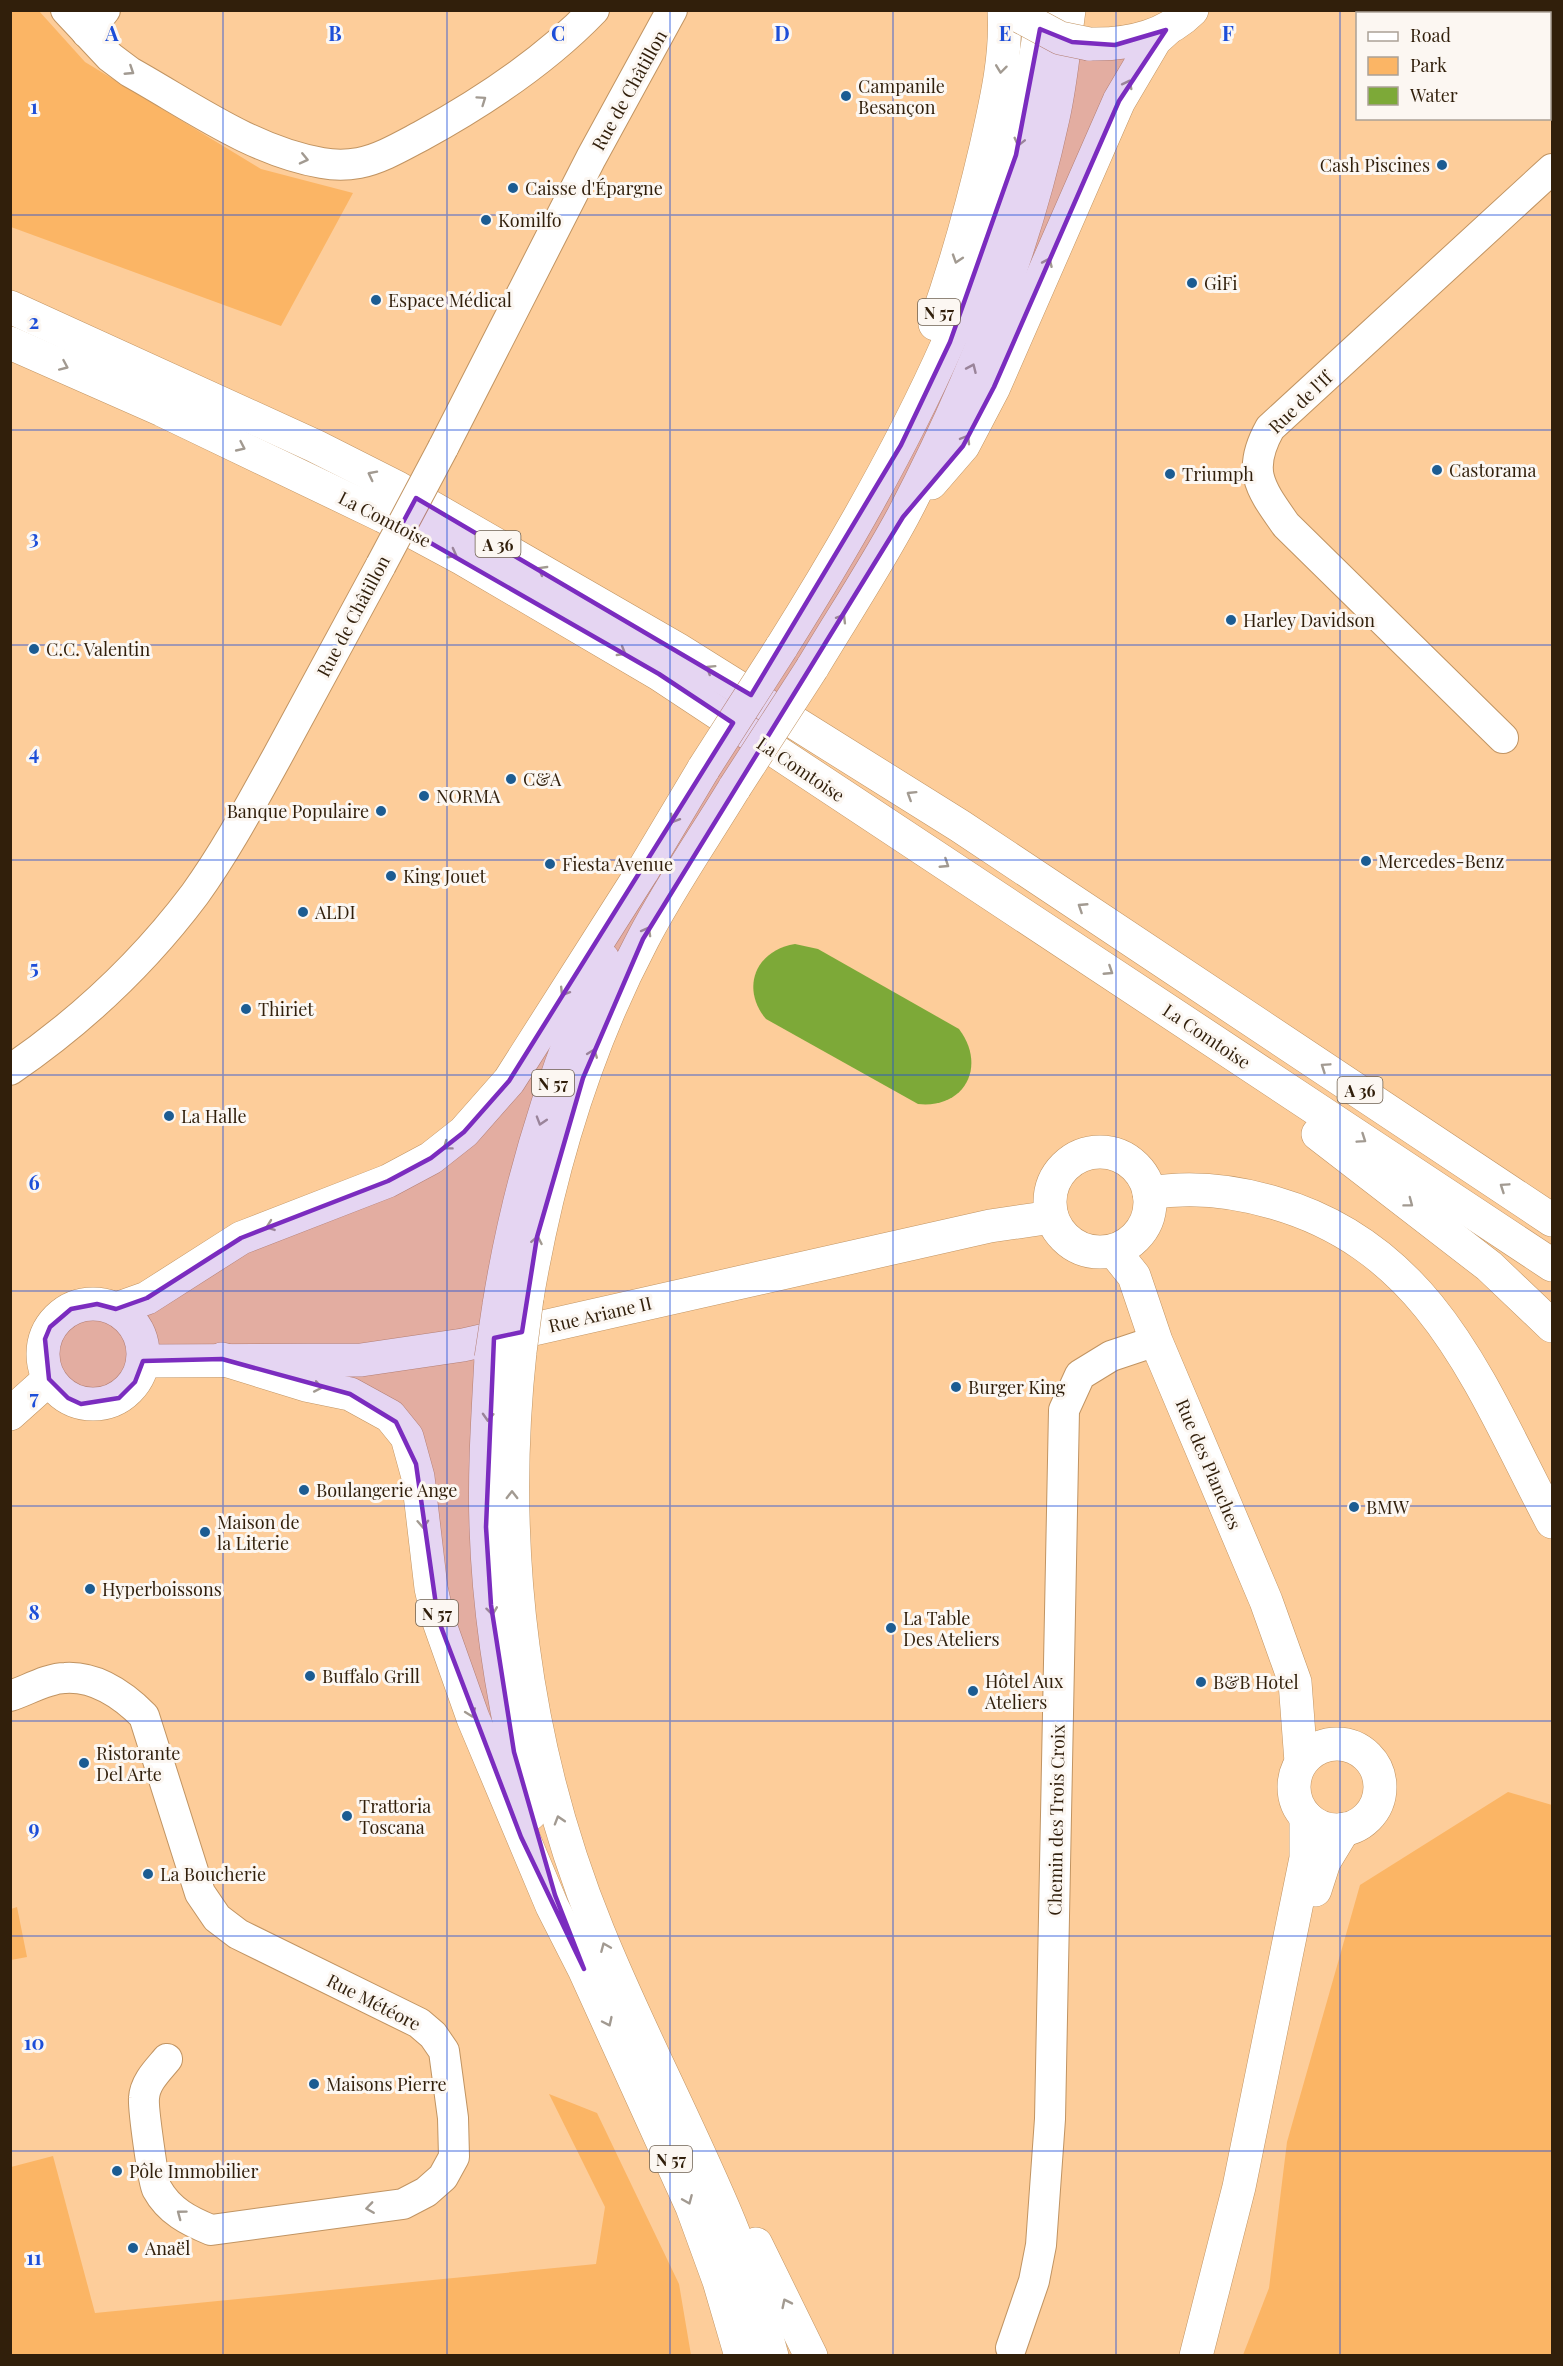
<svg xmlns="http://www.w3.org/2000/svg" width="1563" height="2366" viewBox="0 0 1563 2366" font-family="'Playfair Display',serif">
<style>
.green{fill:#fbb565}
.water{fill:#7da938}
.lines{fill:none;stroke-linecap:round;stroke-linejoin:round}
.minor-casing{stroke:#c19462;stroke-width:32}
.major-casing{stroke:#c19462;stroke-width:34}
.highway-casing{stroke:#c19462;stroke-width:34}
.minor{stroke:#fff;stroke-width:30}
.major{stroke:#fff;stroke-width:33}
.highway{stroke:#fff;stroke-width:33}
.minor-bridge-casing{stroke:#c19462;stroke-width:32;stroke-linecap:butt}
.major-bridge-casing{stroke:#c19462;stroke-width:34;stroke-linecap:butt}
.highway-bridge-casing{stroke:#c19462;stroke-width:34;stroke-linecap:butt}
.minor-bridge{stroke:#fff;stroke-width:30}
.major-bridge{stroke:#fff;stroke-width:33}
.highway-bridge{stroke:#fff;stroke-width:33}
.oneway{stroke:#a29a91}
.marked{fill:#7b2cbf;fill-opacity:0.2;stroke:#7b2cbf;stroke-width:4.5;stroke-linejoin:round}
.grid{fill:none;stroke:#1d4ed8;stroke-width:1.5;stroke-opacity:0.55}
.poi-dot{fill:#1c5c92;stroke:#fcf7f2;stroke-width:2}
.labels{text-anchor:middle;dominant-baseline:central;stroke-width:6;stroke-linejoin:round;paint-order:stroke}
.shield{fill:#fcf7f2;stroke:#6e6050;stroke-width:1.5}
.shield-label{font-size:16px;font-weight:bold;fill:#311f0b}
.poi-label{font-size:18px;fill:#311f0b;stroke:#fcf7f2;text-anchor:start}
.street-label{font-size:18px;fill:#311f0b;stroke:#fcf7f2}
.grid-label{font-size:20px;text-anchor:middle;font-weight:bold;fill:#1d4ed8;stroke:#fcf7f2;stroke-width:6;stroke-linejoin:round;paint-order:stroke}
</style>
<rect width="100%" height="100%" fill="#fdcd9a"/>
<!-- green -->
<g class="green">
<polygon points="10,11 39,11 85,62 261,169 353,193 281,326 11,227"/>
<polygon points="1508,1792 1552,1805 1552,2355 1243,2355 1269,2288 1287,2142 1360,1885"/>
<polygon points="17,1907 27,1957 11,1960 11,1909"/>
<polygon points="549,2094 597,2113 679,2284 691,2355 11,2355 11,2167 53,2156 95,2313 596,2264 605,2207"/>
</g>
<!-- water -->
<path class="water" d="M795,944l23,5 141,80c28,37 6,80 -41,75l-152,-85c-26,-31 -10,-69 29,-75z"/>
<g class="lines">
<defs>
<g id="minor">
<path d="M66,10l44,47 20,15c61,34 122,79 192,91 11,2 26,2 37,0 21,-4 43,-17 62,-27 62,-34 124,-75 173,-126"/>
<polyline points="87,33 105,10"/>
<polyline points="443,448 591,158 672,10"/>
<path d="M1503,738l-217,-213c-26,-37 -40,-54 -16,-97l282,-259"/>
<path d="M10,1070c70,-48 134,-108 185,-176 31,-43 56,-90 82,-137 35,-64 70,-128 104,-192"/>
<path d="M10,1696c16,-5 38,-18 55,-18 31,-2 58,17 79,38l56,177 17,25 21,16 181,89 14,12 11,16 9,67 1,39 -11,20 -17,15 -23,12 -192,26c-22,-9 -42,-19 -54,-41 -4,-7 -14,-81 -13,-91 1,-16 14,-28 23,-39"/>
<polyline points="1011,2348 1034,2281 1041,2245 1050,2119 1064,1410 1080,1375 1111,1356 1156,1341"/>
</g>
<g id="major">
<polyline points="1478,10 1491,14"/>
<polyline points="1550,10 1552,12"/>
<polyline points="1550,36 1552,38"/>
<path d="M1089,44c37,1 75,-6 103,-34"/>
<circle cx="1100" cy="1202" r="50"/>
<path d="M1149,1193c42,-7 86,-2 126,10 159,46 207,187 277,319"/>
<polyline points="1114,1251 1134,1276 1156,1341 1266,1601 1295,1682 1301,1762"/>
<circle cx="93" cy="1354" r="50"/>
<polyline points="143,1361 361,1360 463,1345 990,1226 1052,1217"/>
<polyline points="10,1414 49,1379"/>
<circle cx="1337" cy="1787" r="43"/>
</g>
<g id="highway">
<polyline points="10,307 315,446 398,488 677,649 960,826 1552,1220"/>
<path d="M935,324c21,-59 37,-117 51,-177 10,-45 21,-91 18,-137"/>
<polyline points="10,343 162,410 383,516 463,559 659,674 1552,1265"/>
<polyline points="931,483 963,446 994,387 1119,101 1155,40 1166,30"/>
<path d="M781,648c123,-196 235,-404 261,-638"/>
<path d="M812,668c30,-50 63,-100 91,-152 65,-124 120,-260 150,-398 8,-35 11,-72 16,-108"/>
<polyline points="1318,1134 1489,1266 1552,1326"/>
<path d="M527,1298c21,-124 57,-247 116,-359 27,-52 61,-101 92,-152"/>
<path d="M499,1305c19,-121 55,-234 104,-346"/>
<polyline points="116,1309 147,1298 241,1238 388,1181 431,1158 464,1132 509,1081 642,872 704,768"/>
<path d="M520,1352c-21,195 3,396 78,579 40,99 91,194 132,293l19,48 23,84"/>
<path d="M491,1358c-3,56 -7,112 -5,169 3,97 20,193 44,287"/>
<polyline points="222,1359 306,1385 350,1394 390,1416 407,1437 418,1477 431,1588 438,1619 473,1718 552,1906 584,1969 692,2207 719,2281 741,2356"/>
<polyline points="1315,1890 1324,1862 1344,1829"/>
<polyline points="756,2244 811,2356"/>
<polyline points="1196,2356 1239,2187 1306,1858 1306,1817"/>
</g>
</defs>
<!-- minor casing -->
<use href="#minor" class="minor-casing"/>
<!-- major casing -->
<use href="#major" class="major-casing"/>
<!-- highway casing -->
<use href="#highway" class="highway-casing"/>
<!-- minor -->
<use href="#minor" class="minor"/>
<!-- major -->
<use href="#major" class="major"/>
<!-- highway -->
<use href="#highway" class="highway"/>
<defs>
<polyline id="minor-bridge" points="381,565 443,448"/>
<polyline id="major-bridge" points="1021,17 1060,38 1089,44"/>
<g id="highway-bridge">
<polyline points="704,768 781,648"/>
<polyline points="735,787 812,668"/>
<polyline points="520,1352 527,1298"/>
<polyline points="491,1358 499,1305"/>
</g>
</defs>
<!-- minor-bridge casing -->
<use href="#minor-bridge" class="minor-bridge-casing"/>
<!-- major-bridge casing -->
<use href="#major-bridge" class="major-bridge-casing"/>
<!-- highway-bridge casing -->
<use href="#highway-bridge" class="highway-bridge-casing"/>
<!-- minor-bridge -->
<use href="#minor-bridge" class="minor-bridge"/>
<!-- major-bridge -->
<use href="#major-bridge" class="major-bridge"/>
<!-- highway-bridge -->
<use href="#highway-bridge" class="highway-bridge"/>
</g>
<!-- one-way arrows -->
<defs><path id="oneway-chevron" d="M-2-3.5L2.5 0L-2 3.5" fill="none" stroke-width="1.6" stroke-linecap="round" stroke-linejoin="round" transform="scale(1.5)"/></defs>
<g class="oneway">
<use href="#oneway-chevron" transform="translate(1001 69) rotate(97)"/>
<use href="#oneway-chevron" transform="translate(130 71) rotate(33)"/>
<use href="#oneway-chevron" transform="translate(1128 84) rotate(-63)"/>
<use href="#oneway-chevron" transform="translate(482 100) rotate(-35)"/>
<use href="#oneway-chevron" transform="translate(1019 142) rotate(104)"/>
<use href="#oneway-chevron" transform="translate(304 159) rotate(13)"/>
<use href="#oneway-chevron" transform="translate(957 259) rotate(108)"/>
<use href="#oneway-chevron" transform="translate(1048 262) rotate(-66)"/>
<use href="#oneway-chevron" transform="translate(64 366) rotate(24)"/>
<use href="#oneway-chevron" transform="translate(972 368) rotate(-66)"/>
<use href="#oneway-chevron" transform="translate(966 439) rotate(-60)"/>
<use href="#oneway-chevron" transform="translate(241 447) rotate(25)"/>
<use href="#oneway-chevron" transform="translate(372 475) rotate(-153)"/>
<use href="#oneway-chevron" transform="translate(453 554) rotate(28)"/>
<use href="#oneway-chevron" transform="translate(542 570) rotate(-150)"/>
<use href="#oneway-chevron" transform="translate(842 618) rotate(-59)"/>
<use href="#oneway-chevron" transform="translate(622 652) rotate(30)"/>
<use href="#oneway-chevron" transform="translate(710 669) rotate(-148)"/>
<use href="#oneway-chevron" transform="translate(911 795) rotate(-148)"/>
<use href="#oneway-chevron" transform="translate(674 819) rotate(121)"/>
<use href="#oneway-chevron" transform="translate(945 864) rotate(33)"/>
<use href="#oneway-chevron" transform="translate(1082 907) rotate(-147)"/>
<use href="#oneway-chevron" transform="translate(647 931) rotate(-61)"/>
<use href="#oneway-chevron" transform="translate(1109 971) rotate(33)"/>
<use href="#oneway-chevron" transform="translate(564 992) rotate(122)"/>
<use href="#oneway-chevron" transform="translate(593 1053) rotate(-69)"/>
<use href="#oneway-chevron" transform="translate(1325 1067) rotate(-146)"/>
<use href="#oneway-chevron" transform="translate(541 1121) rotate(107)"/>
<use href="#oneway-chevron" transform="translate(1362 1139) rotate(34)"/>
<use href="#oneway-chevron" transform="translate(447 1146) rotate(143)"/>
<use href="#oneway-chevron" transform="translate(1504 1187) rotate(-146)"/>
<use href="#oneway-chevron" transform="translate(1409 1203) rotate(37)"/>
<use href="#oneway-chevron" transform="translate(270 1226) rotate(160)"/>
<use href="#oneway-chevron" transform="translate(537 1240) rotate(-79)"/>
<use href="#oneway-chevron" transform="translate(318 1387) rotate(11)"/>
<use href="#oneway-chevron" transform="translate(488 1417) rotate(93)"/>
<use href="#oneway-chevron" transform="translate(512 1495) rotate(-90)"/>
<use href="#oneway-chevron" transform="translate(423 1524) rotate(87)"/>
<use href="#oneway-chevron" transform="translate(492 1611) rotate(83)"/>
<use href="#oneway-chevron" transform="translate(471 1713) rotate(70)"/>
<use href="#oneway-chevron" transform="translate(559 1820) rotate(-107)"/>
<use href="#oneway-chevron" transform="translate(605 1947) rotate(-113)"/>
<use href="#oneway-chevron" transform="translate(608 2022) rotate(65)"/>
<use href="#oneway-chevron" transform="translate(688 2200) rotate(67)"/>
<use href="#oneway-chevron" transform="translate(370 2208) rotate(172)"/>
<use href="#oneway-chevron" transform="translate(181 2214) rotate(-143)"/>
<use href="#oneway-chevron" transform="translate(786 2303) rotate(-116)"/>
</g>
<!-- marked area -->
<path class="marked" d="M1040,29l32,13 43,3 51,-15 -47,71 -125,286 -31,59 -60,71 -260,422 -60,139 -46,159 -15,95 -28,6 -8,189 5,78 23,147 41,143 29,74 -63,-132 -83,-218 -22,-155 -20,-42 -46,-28 -128,-35 -79,2 -8,21 -16,16 -38,6 -13,-6 -19,-19 -4,-40 5,-12 21,-18 26,-5 19,5 31,-11 94,-60 147,-57 43,-23 33,-26 45,-51 224,-358 -74,-49 -258,-148 15,-28 335,197 150,-250 49,-103 66,-187z"/>
<!-- grid -->
<path class="grid" d="M223,10v2346M447,10v2346M670,10v2346M893,10v2346M1116,10v2346M1340,10v2346M10,215h1542M10,430h1542M10,645h1542M10,860h1542M10,1075h1542M10,1291h1542M10,1506h1542M10,1721h1542M10,1936h1542M10,2151h1542"/>
<!-- markers -->
<g class="poi-dot">
<circle cx="846" cy="96" r="6"/>
<circle cx="1442" cy="165" r="6"/>
<circle cx="513" cy="188" r="6"/>
<circle cx="486" cy="220" r="6"/>
<circle cx="1192" cy="283" r="6"/>
<circle cx="376" cy="300" r="6"/>
<circle cx="1437" cy="470" r="6"/>
<circle cx="1170" cy="474" r="6"/>
<circle cx="1231" cy="620" r="6"/>
<circle cx="34" cy="649" r="6"/>
<circle cx="511" cy="779" r="6"/>
<circle cx="424" cy="796" r="6"/>
<circle cx="381" cy="811" r="6"/>
<circle cx="1366" cy="861" r="6"/>
<circle cx="550" cy="864" r="6"/>
<circle cx="391" cy="876" r="6"/>
<circle cx="303" cy="912" r="6"/>
<circle cx="246" cy="1009" r="6"/>
<circle cx="169" cy="1116" r="6"/>
<circle cx="956" cy="1387" r="6"/>
<circle cx="304" cy="1490" r="6"/>
<circle cx="1354" cy="1507" r="6"/>
<circle cx="205" cy="1532" r="6"/>
<circle cx="90" cy="1589" r="6"/>
<circle cx="891" cy="1628" r="6"/>
<circle cx="310" cy="1676" r="6"/>
<circle cx="1201" cy="1682" r="6"/>
<circle cx="973" cy="1691" r="6"/>
<circle cx="84" cy="1763" r="6"/>
<circle cx="347" cy="1816" r="6"/>
<circle cx="148" cy="1874" r="6"/>
<circle cx="314" cy="2084" r="6"/>
<circle cx="117" cy="2171" r="6"/>
<circle cx="133" cy="2248" r="6"/>
</g>
<g class="labels">
<!-- shield labels -->
<g class="shield">
<rect x="918" y="299" width="42" height="26" rx="4.5"/>
<rect x="475.5" y="531" width="45" height="26" rx="4.5"/>
<rect x="532" y="1070" width="42" height="26" rx="4.5"/>
<rect x="1337.5" y="1077" width="45" height="26" rx="4.5"/>
<rect x="416" y="1600" width="42" height="26" rx="4.5"/>
<rect x="650" y="2146" width="42" height="26" rx="4.5"/>
</g>
<g class="shield-label">
<text x="939" y="312">N 57</text>
<text x="498" y="544">A 36</text>
<text x="553" y="1083">N 57</text>
<text x="1360" y="1090">A 36</text>
<text x="437" y="1613">N 57</text>
<text x="671" y="2159">N 57</text>
</g>
<!-- poi labels -->
<g class="poi-label">
<text x="858" y="86">Campanile<tspan x="858" dy="21">Besançon</tspan></text>
<text x="1430" y="165" text-anchor="end">Cash Piscines</text>
<text x="525" y="188">Caisse d'Épargne</text>
<text x="498" y="220">Komilfo</text>
<text x="1204" y="283">GiFi</text>
<text x="388" y="300">Espace Médical</text>
<text x="1449" y="470">Castorama</text>
<text x="1182" y="474">Triumph</text>
<text x="1243" y="620">Harley Davidson</text>
<text x="46" y="649">C.C. Valentin</text>
<text x="523" y="779">C&amp;A</text>
<text x="436" y="796">NORMA</text>
<text x="369" y="811" text-anchor="end">Banque Populaire</text>
<text x="1378" y="861">Mercedes-Benz</text>
<text x="562" y="864">Fiesta Avenue</text>
<text x="403" y="876">King Jouet</text>
<text x="315" y="912">ALDI</text>
<text x="258" y="1009">Thiriet</text>
<text x="181" y="1116">La Halle</text>
<text x="968" y="1387">Burger King</text>
<text x="316" y="1490">Boulangerie Ange</text>
<text x="1366" y="1507">BMW</text>
<text x="217" y="1522">Maison de<tspan x="217" dy="21">la Literie</tspan></text>
<text x="102" y="1589">Hyperboissons</text>
<text x="903" y="1618">La Table<tspan x="903" dy="21">Des Ateliers</tspan></text>
<text x="322" y="1676">Buffalo Grill</text>
<text x="985" y="1681">Hôtel Aux<tspan x="985" dy="21">Ateliers</tspan></text>
<text x="1213" y="1682">B&amp;B Hotel</text>
<text x="96" y="1753">Ristorante<tspan x="96" dy="21">Del Arte</tspan></text>
<text x="359" y="1806">Trattoria<tspan x="359" dy="21">Toscana</tspan></text>
<text x="160" y="1874">La Boucherie</text>
<text x="326" y="2084">Maisons Pierre</text>
<text x="129" y="2171">Pôle Immobilier</text>
<text x="145" y="2248">Anaël</text>
</g>
<!-- street labels -->
<g class="street-label">
<text transform="translate(629 90) rotate(-61)">Rue de Châtillon</text>
<text transform="translate(1300 402) rotate(-44)">Rue de l'If</text>
<text transform="translate(385 519) rotate(27)">La Comtoise</text>
<text transform="translate(353 616) rotate(-62)">Rue de Châtillon</text>
<text transform="translate(801 769) rotate(34)">La Comtoise</text>
<text transform="translate(1207 1036) rotate(34)">La Comtoise</text>
<text transform="translate(600 1314) rotate(-13)">Rue Ariane II</text>
<text transform="translate(1209 1464) rotate(67)">Rue des Planches</text>
<text transform="translate(1056 1820) rotate(-89)">Chemin des Trois Croix</text>
<text transform="translate(374 2002) rotate(27)">Rue Météore</text>
</g>
</g>
<g class="grid-label">
<text x="112" y="41">A</text>
<text x="335" y="41">B</text>
<text x="558" y="41">C</text>
<text x="782" y="41">D</text>
<text x="1005" y="41">E</text>
<text x="1228" y="41">F</text>
<text x="34" y="114">1</text>
<text x="34" y="329">2</text>
<text x="34" y="545">3</text>
<text x="34" y="760">4</text>
<text x="34" y="975">5</text>
<text x="34" y="1190">6</text>
<text x="34" y="1405">7</text>
<text x="34" y="1620">8</text>
<text x="34" y="1835">9</text>
<text x="34" y="2050">10</text>
<text x="34" y="2265">11</text>
</g>
<!-- border -->
<rect width="1563" height="2366" fill="none" stroke="#311f0b" stroke-width="24"/>
<!-- legend -->
<rect x="1356" y="12" width="195" height="108" fill="#fcf7f2" stroke="#aba196" stroke-width="1.5"/>
<rect x="1368" y="32" width="30" height="9" fill="#ffffff" stroke="#aba196" stroke-width="1.5"/>
<text x="1410" y="42" font-size="18" fill="#311f0b">Road</text>
<rect x="1368" y="57" width="30" height="18" fill="#fbb565" stroke="#aba196" stroke-width="1.5"/>
<text x="1410" y="72" font-size="18" fill="#311f0b">Park</text>
<rect x="1368" y="87" width="30" height="18" fill="#7da938" stroke="#aba196" stroke-width="1.5"/>
<text x="1410" y="102" font-size="18" fill="#311f0b">Water</text>
</svg>
